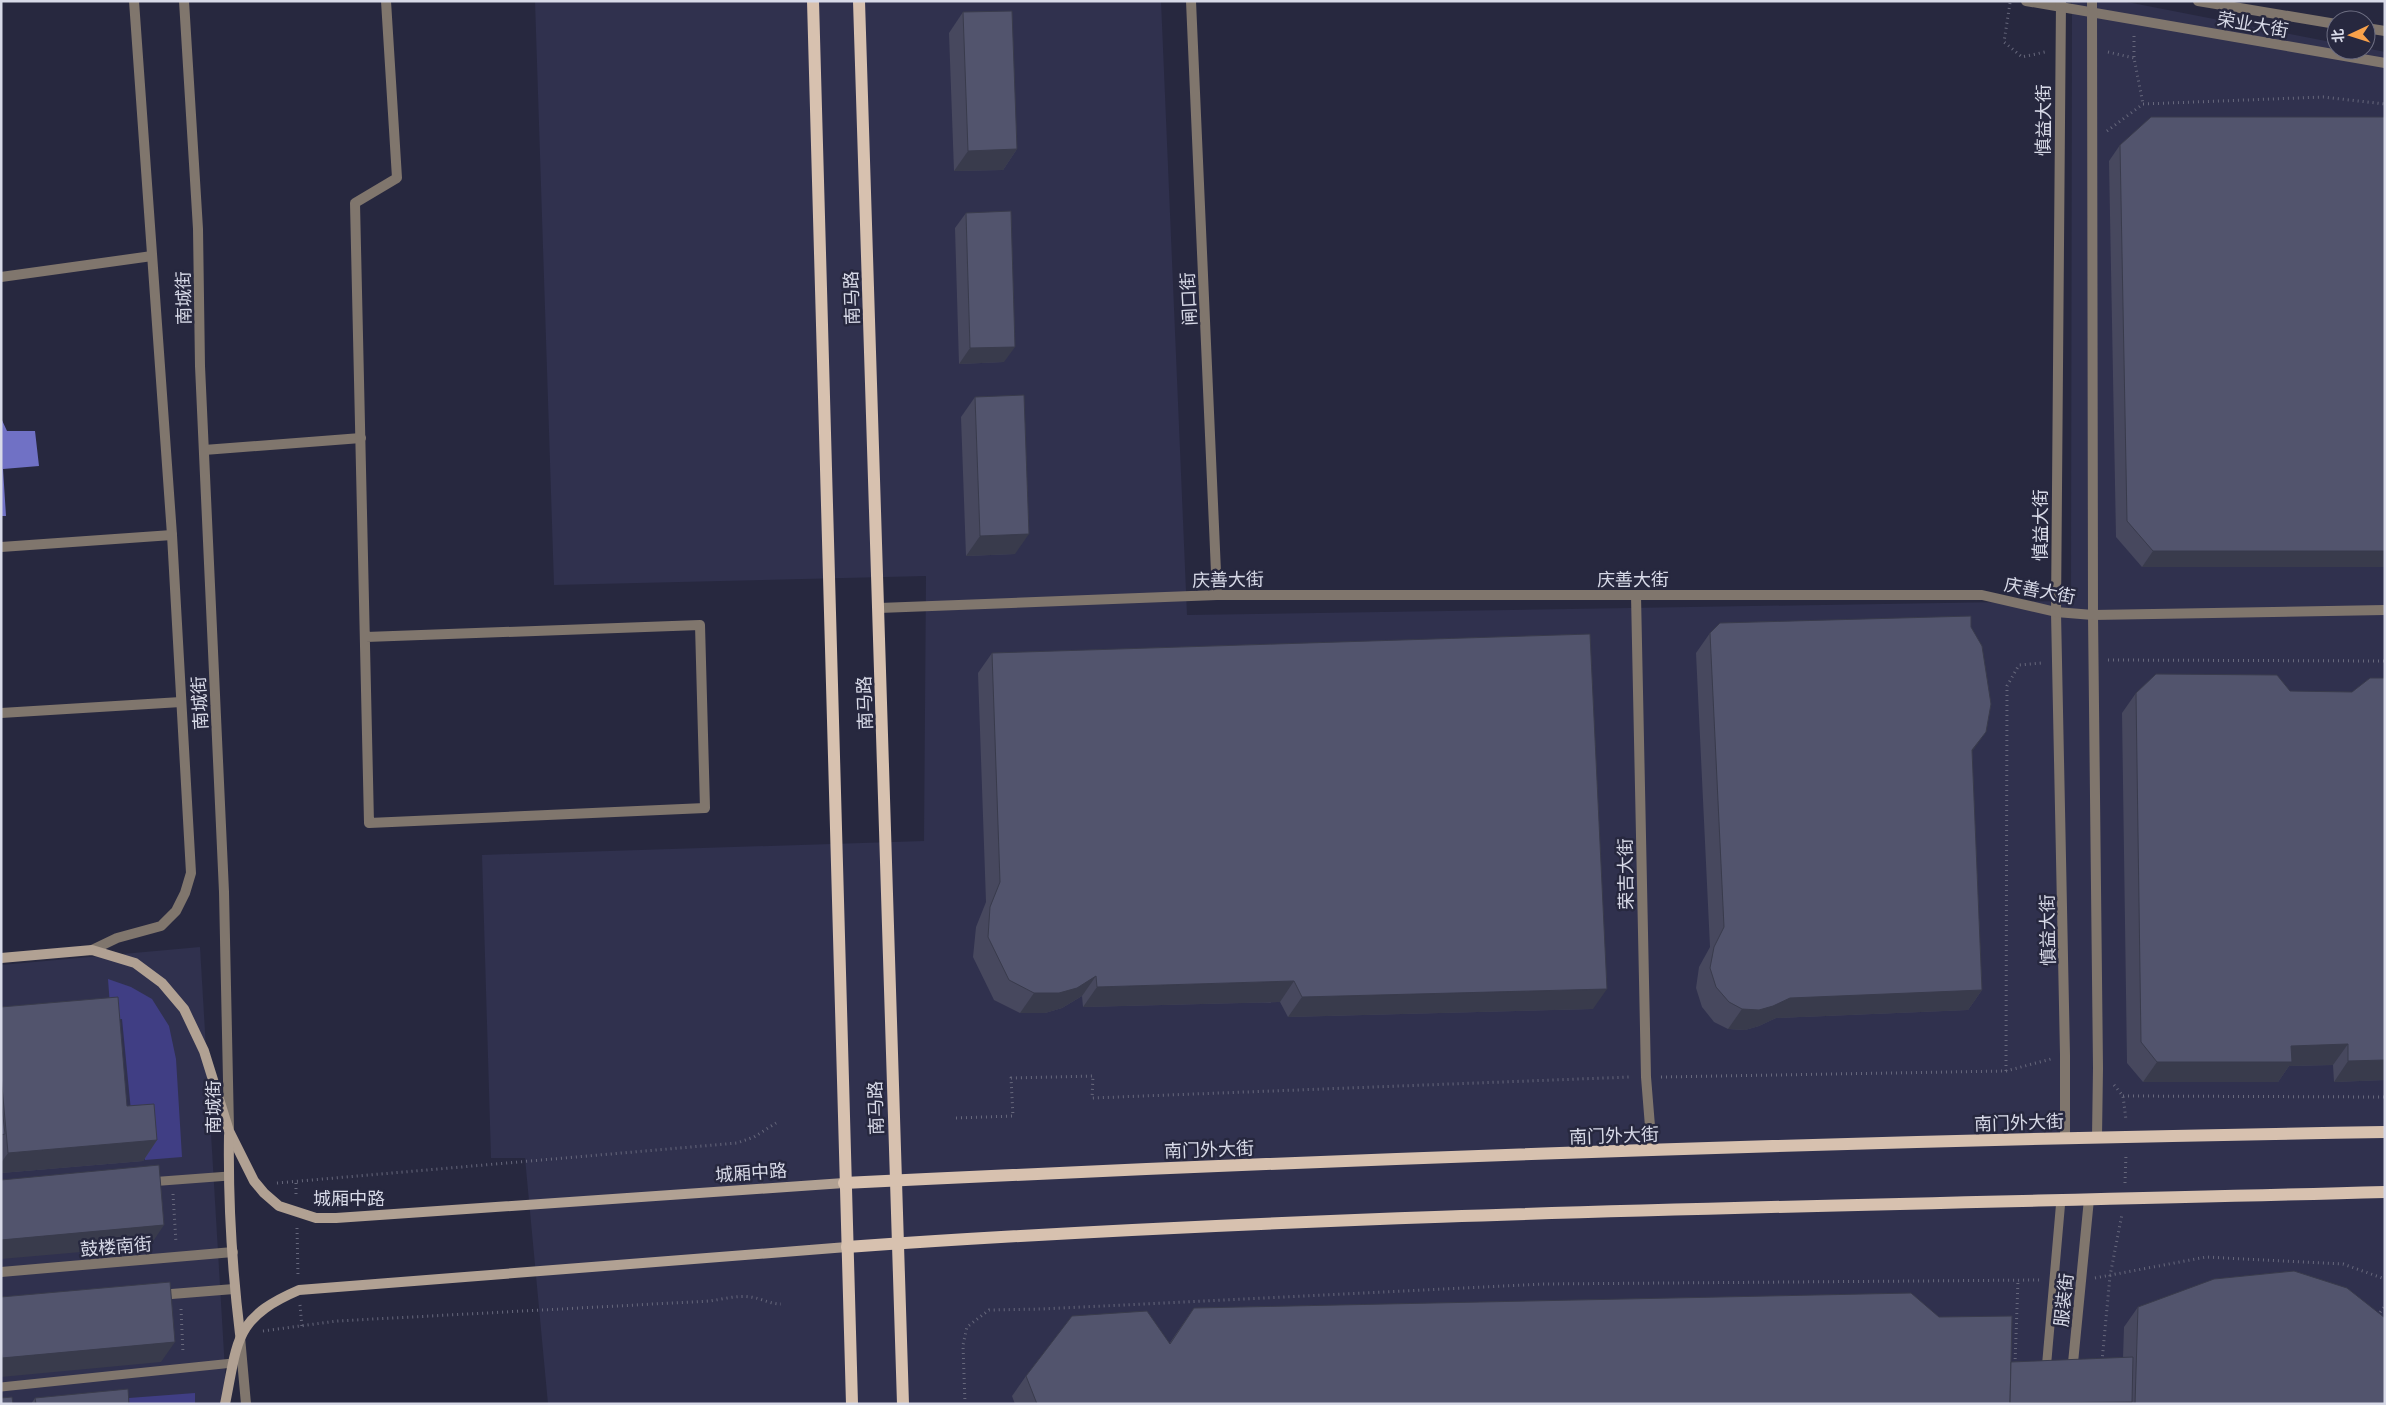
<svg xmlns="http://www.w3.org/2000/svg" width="2386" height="1405" viewBox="0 0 2386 1405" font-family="Commissioner,'Noto Sans SC',sans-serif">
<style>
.built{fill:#30314e}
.green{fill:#403e84}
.water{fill:#7071c5}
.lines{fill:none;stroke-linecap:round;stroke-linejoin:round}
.path{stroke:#67687c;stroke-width:3;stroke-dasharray:1 4;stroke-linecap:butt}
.service{stroke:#80766d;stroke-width:9}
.pedestrian{stroke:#80766d;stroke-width:10}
.minor{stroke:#80766d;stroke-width:10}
.tertiary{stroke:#80766d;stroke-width:10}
.secondary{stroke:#b1a193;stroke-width:10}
.primary{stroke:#d7c1af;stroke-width:12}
.wall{fill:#47485e}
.shaded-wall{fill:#393b4c}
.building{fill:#52546d;stroke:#393b4c}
.labels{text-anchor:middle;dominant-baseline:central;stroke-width:5;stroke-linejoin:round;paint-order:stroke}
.street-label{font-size:18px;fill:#d8dae8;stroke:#27283f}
</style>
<rect width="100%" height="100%" fill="#27283f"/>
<!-- built -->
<g class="built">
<polygon points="535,1 1161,1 1187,615 2071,601 2072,1 2122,1 2336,43 2336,50 2366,48 2385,52 2385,1404 548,1404 525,1158 491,1158 482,855 924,841 926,576 554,585"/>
<polygon points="200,947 227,1404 1,1404 1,965"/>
</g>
<!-- green -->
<g class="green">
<polygon points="108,979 131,987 152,999 169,1026 176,1059 182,1157 145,1160 141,1110 131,1111 122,1019 111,1020"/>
<polygon points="195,1393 195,1404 129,1404 129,1398"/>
</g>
<!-- water -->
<polygon class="water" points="1,418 7,431 35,431 39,466 3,469 6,516 1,516"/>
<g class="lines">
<!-- path -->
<g class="path">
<polyline points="2010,3 2004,42 2022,57 2045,52"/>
<polyline points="2134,36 2134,58 2143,104"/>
<polyline points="2108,52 2134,58"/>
<polyline points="2107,131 2143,104 2323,97 2385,104"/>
<polyline points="2108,660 2385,661"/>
<polyline points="2006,1071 2007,686 2019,665 2042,663"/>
<polyline points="1661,1077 2006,1071 2051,1059"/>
<polyline points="2114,1085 2123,1096 2126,1120"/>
<polyline points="2123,1096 2385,1097"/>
<polyline points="956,1118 1013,1116 1011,1078 1093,1076 1092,1098 1630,1077"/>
<polyline points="277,1183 737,1143 754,1137 776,1123"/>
<polyline points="296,1183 296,1196"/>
<polyline points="2125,1183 2126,1154"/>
<polyline points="173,1194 176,1243"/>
<polyline points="297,1228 298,1276"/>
<polyline points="2095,1278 2206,1257 2343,1264 2385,1279"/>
<polyline points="300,1305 302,1327"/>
<polyline points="181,1309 183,1353"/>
<polyline points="2377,1316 2385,1306"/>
<path d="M263,1331l74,-10 373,-20c13,-2 28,-6 40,-4 11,1 19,7 31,7"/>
<polyline points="2102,1361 2110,1276 2122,1214"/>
<polyline points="2015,1364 2018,1280"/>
<polyline points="965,1404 963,1345 967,1327 989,1310 1042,1309 1543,1284 2039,1280"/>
</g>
<!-- service -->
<g class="service">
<polyline points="149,1182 229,1176"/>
<polyline points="2046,1371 2061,1199"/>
<polyline points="1,1387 233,1363"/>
</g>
<!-- pedestrian -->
<g class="pedestrian">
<polyline points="1,1272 233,1252"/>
<polyline points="159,1295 234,1289"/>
</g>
<!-- minor -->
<g class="minor">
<polyline points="1191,1 1217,595"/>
<polyline points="1,277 152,256"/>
<polyline points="204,450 361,438"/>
<polyline points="1,547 172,535"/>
<polyline points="1636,595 1646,1077 1652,1151"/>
<polyline points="366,637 700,625 705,808 369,823 355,203 397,178 386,1"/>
<polyline points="1,713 181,702"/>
</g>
<!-- tertiary -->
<g class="tertiary">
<polyline points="184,1 198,229 200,366 224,892 229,1128"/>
<polyline points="2026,1 2385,63"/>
<polyline points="2061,1 2056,612 2065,1055 2065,1138"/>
<polyline points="2092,1 2093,615 2098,1068 2097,1137"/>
<polyline points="2198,1 2336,24"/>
<polyline points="2366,28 2385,31"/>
<polyline points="879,608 1217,595 1982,595 2056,612 2093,615 2385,610"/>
<polyline points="92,950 117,938 161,926 176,911 185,893 191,873 172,535 134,1"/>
<polyline points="240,1337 246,1404"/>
<polyline points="2072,1373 2089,1199"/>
</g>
<!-- secondary -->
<g class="secondary">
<polyline points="1,958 92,950 135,963 162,983 184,1009 204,1051 229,1131 254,1181 264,1193 279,1206 316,1218 336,1218 844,1183"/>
<path d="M229,1135c-1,67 3,133 11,199"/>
<path d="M225,1404c13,-64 9,-86 74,-114l548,-43"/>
</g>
<!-- primary -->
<g class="primary">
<polyline points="813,1 852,1404"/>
<polyline points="859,1 903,1404"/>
<path d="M844,1183c513,-25 1027,-43 1541,-51"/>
<path d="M847,1247c511,-36 1025,-41 1538,-55"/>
</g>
</g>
<!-- wall -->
<g class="wall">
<polygon points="963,12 1017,149 1003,170 954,171 949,33"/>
<polygon points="2120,145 2385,567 2142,567 2116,537 2109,161"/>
<polygon points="966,213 1004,362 959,364 955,228"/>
<polygon points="975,397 1015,554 966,556 961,417"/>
<polygon points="1710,633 1972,752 1982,990 1968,1010 1776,1018 1759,1026 1745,1030 1728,1029 1714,1022 1702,1007 1696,988 1699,967 1710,947 1696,653"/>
<polygon points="992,653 1593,1009 1288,1017 1280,1002 1083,1007 1082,996 1062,1008 1045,1013 1020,1013 994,1000 973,957 976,927 986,902 978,673"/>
<polygon points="2385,678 2385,1080 2334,1082 2333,1065 2289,1066 2278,1082 2143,1082 2127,1063 2122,713 2136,693 2352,692"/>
<polygon points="1,1007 127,1106 157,1140 143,1161 1,1173"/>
<polygon points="2138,1307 2385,1404 1015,1404 1012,1396 1026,1376 1169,1344 1194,1308 1939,1317 2011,1362 2123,1358 2124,1327"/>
<polygon points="35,1398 129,1404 31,1404"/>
</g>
<!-- shaded-wall -->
<g class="shaded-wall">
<polygon points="1017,149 1003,170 954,171 968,151"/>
<polygon points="1015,347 1004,362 959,364 970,348"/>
<polygon points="1029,534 1015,554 966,556 980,536"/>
<polygon points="2153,551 2385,551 2385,567 2142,567"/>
<polygon points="1986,732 1972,752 1972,750"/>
<polygon points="1096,976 1082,996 1062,1008 1045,1013 1020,1013 1034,993"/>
<polygon points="1294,981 1280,1002 1083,1007 1097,987"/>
<polygon points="1607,989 1593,1009 1288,1017 1302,997"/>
<polygon points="1982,990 1968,1010 1776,1018 1759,1026 1745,1030 1728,1029 1742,1009 1790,998"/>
<polygon points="2348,1044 2333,1065 2289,1066 2278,1082 2143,1082 2157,1062 2291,1046"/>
<polygon points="2385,1060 2385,1080 2334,1082 2348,1061"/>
<polygon points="157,1140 143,1161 1,1173 1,1163 8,1153"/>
<polygon points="164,1225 150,1246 1,1259 1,1240"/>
<polygon points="175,1342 161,1362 1,1377 1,1359 2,1358"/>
<polygon points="2132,1402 2131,1404 2006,1404"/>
</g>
<!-- building -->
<g class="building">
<polygon points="1012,11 1017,149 968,151 963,12"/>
<polygon points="2151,117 2385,117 2385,551 2153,551 2127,521 2120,145"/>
<polygon points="1011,211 1015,347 970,348 966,213"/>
<polygon points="1024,395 1029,534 980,536 975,397"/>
<polygon points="1971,616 1971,627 1982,646 1991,704 1986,732 1972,750 1982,990 1790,998 1773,1006 1759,1010 1742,1009 1729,1002 1716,987 1710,968 1714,947 1724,927 1710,633 1720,623"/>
<polygon points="1590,634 1607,989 1302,997 1294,981 1097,987 1096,976 1077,988 1059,993 1034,993 1009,980 988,937 990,907 1000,882 992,653"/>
<polygon points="2156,674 2277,675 2290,691 2352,692 2370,678 2385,678 2385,1060 2348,1061 2348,1044 2291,1046 2292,1062 2157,1062 2141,1042 2136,693"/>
<polygon points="118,997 127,1106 154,1104 157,1140 8,1153 1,1075 1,1007"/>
<polygon points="1,1099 5,1134 1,1135"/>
<polygon points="159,1165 164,1225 1,1240 1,1180"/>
<polygon points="2294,1271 2347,1288 2385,1318 2385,1404 2135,1404 2138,1307 2214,1279"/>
<polygon points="170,1282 175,1342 2,1358 1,1348 1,1297"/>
<polygon points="1911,1293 1939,1317 2012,1316 2010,1404 1037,1404 1026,1376 1072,1316 1147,1311 1170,1344 1194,1308"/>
<polygon points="2133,1357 2132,1402 2010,1403 2011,1362"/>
<polygon points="128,1389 129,1404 36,1404 35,1398"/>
<polygon points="12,1397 13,1404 1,1404 1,1398"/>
</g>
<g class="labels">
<!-- street labels -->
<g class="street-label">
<text transform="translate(2253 24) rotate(10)">荣业大街</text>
<text transform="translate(2043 120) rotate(-90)">慎益大街</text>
<text transform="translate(183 298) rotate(-91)">南城街</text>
<text transform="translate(851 298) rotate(-92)">南马路</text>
<text transform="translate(1188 299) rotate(-93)">闸口街</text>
<text transform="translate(2040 525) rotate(-90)">慎益大街</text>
<text transform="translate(1228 579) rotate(-1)">庆善大街</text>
<text x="1633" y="579">庆善大街</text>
<text transform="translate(2040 590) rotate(11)">庆善大街</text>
<text transform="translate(199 703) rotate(-93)">南城街</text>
<text transform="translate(864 703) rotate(-92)">南马路</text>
<text transform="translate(1625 874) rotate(-91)">荣吉大街</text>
<text transform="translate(2047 930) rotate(-91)">慎益大街</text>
<text transform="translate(213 1107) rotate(-90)">南城街</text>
<text transform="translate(875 1108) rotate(-92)">南马路</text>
<text transform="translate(2019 1122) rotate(-2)">南门外大街</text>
<text transform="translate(1614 1135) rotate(-2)">南门外大街</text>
<text transform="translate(1209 1149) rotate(-2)">南门外大街</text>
<text transform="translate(751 1172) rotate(-4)">城厢中路</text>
<text x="349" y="1198">城厢中路</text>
<text transform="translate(116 1246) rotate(-5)">鼓楼南街</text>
<text transform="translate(2063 1300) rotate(-84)">服装街</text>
</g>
</g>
<!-- border -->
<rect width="2386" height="1405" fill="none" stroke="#d8dae8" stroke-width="5"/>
<!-- north arrow -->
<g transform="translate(2351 35) rotate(266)"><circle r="24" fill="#27283f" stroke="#6e6f83"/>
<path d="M0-4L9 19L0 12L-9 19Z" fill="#f8a14a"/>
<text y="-8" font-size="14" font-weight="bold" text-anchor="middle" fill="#d8dae8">北</text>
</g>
</svg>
